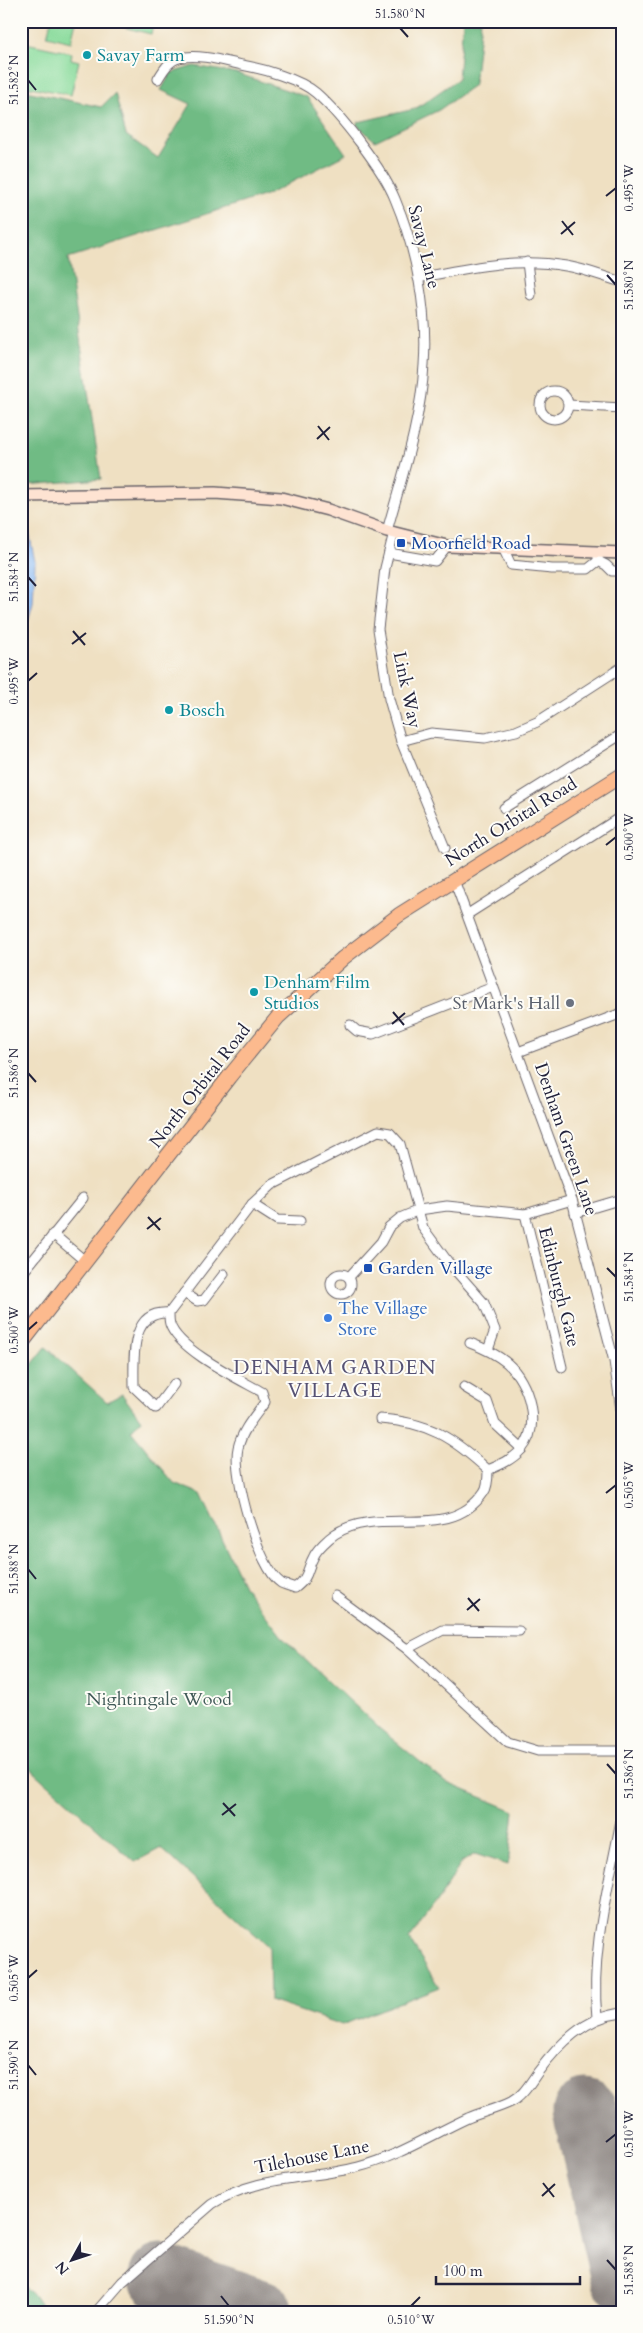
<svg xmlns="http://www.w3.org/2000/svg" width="643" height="2333" viewBox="0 0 643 2333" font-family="Cardo,serif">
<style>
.green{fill:#8adb9c;stroke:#567e6c}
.forest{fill:#6fbb84;stroke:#486e60}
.water{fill:#87b8f3;stroke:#546d97}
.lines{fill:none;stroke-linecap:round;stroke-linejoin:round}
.runway{stroke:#88817e;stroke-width:65}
.street-casing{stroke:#6a646a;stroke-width:11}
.secondary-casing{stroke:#6a646a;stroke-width:14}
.primary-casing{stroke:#6a646a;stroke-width:16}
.street{stroke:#fff;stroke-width:9}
.secondary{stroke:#fee3d2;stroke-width:11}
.primary{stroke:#fcba8e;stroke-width:14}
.ticks{fill:none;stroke:#22223b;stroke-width:2}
.culture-dot{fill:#0f9aa8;stroke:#fdfcf7;stroke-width:2}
.transit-dot{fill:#1a4fb4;stroke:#fdfcf7;stroke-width:2}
.worship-dot{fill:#6b7280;stroke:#fdfcf7;stroke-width:2}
.shop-dot{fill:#3f7fe0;stroke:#fdfcf7;stroke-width:2}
.labels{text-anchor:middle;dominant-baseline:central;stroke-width:4;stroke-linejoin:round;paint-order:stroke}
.culture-label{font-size:18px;fill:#0d838f;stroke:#fdfcf7;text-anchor:start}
.street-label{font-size:18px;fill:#22223b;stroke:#fdfcf7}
.transit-label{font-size:18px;fill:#164399;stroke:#fdfcf7;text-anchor:start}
.worship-label{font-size:18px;fill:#5b616d;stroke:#fdfcf7;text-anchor:end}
.shop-label{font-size:18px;fill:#366cbe;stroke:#fdfcf7;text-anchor:start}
.park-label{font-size:18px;fill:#415a58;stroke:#fdfcf7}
.quarter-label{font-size:20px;letter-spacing:1px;fill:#565274;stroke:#fdfcf7}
.neatline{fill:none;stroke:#22223b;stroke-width:2}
.ticks-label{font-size:12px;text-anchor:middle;fill:#22223b}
</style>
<rect width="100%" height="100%" fill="#fdfcf7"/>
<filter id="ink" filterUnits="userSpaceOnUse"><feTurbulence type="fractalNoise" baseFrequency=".02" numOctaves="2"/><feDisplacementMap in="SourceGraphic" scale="10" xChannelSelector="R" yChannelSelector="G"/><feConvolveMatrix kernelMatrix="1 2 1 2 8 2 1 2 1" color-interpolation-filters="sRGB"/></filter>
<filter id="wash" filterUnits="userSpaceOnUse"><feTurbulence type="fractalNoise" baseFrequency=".0096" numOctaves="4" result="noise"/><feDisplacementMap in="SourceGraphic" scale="20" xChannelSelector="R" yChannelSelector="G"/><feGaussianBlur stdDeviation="1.12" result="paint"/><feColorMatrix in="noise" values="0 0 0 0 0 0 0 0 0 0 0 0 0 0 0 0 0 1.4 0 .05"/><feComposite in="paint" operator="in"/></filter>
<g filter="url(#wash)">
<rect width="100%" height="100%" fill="#efe0c2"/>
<!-- green -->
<g class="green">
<polygon points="51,21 76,21 71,42 47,36"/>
<polygon points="112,21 154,21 151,34 111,24"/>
<polygon points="21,42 72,53 71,59 79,61 71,95 21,85"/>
</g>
<!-- forest -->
<g class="forest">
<polygon points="463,21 481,21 474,85 439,110 375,141 356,124 358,122 415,109 458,79"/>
<polygon points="194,66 236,73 307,97 346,154 269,194 68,258 101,479 26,485 21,454 21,90 101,107 115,93 126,135 158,158 191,104 161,90 171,73"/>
<polygon points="46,1347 107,1402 122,1394 141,1420 131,1431 174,1483 201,1494 245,1588 283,1638 380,1729 445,1782 514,1811 508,1865 475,1854 462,1862 440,1897 409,1939 439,1987 342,2025 270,2001 269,1947 161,1848 135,1862 21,1760 21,1378"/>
<polygon points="21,2283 48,2312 21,2312"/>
</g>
<!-- water -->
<polygon class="water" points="21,454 26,485 26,517 35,562 33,603 21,646"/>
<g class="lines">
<!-- runway -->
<g class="runway">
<polyline points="585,2112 622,2275"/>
<polyline points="161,2277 261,2312"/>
</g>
</g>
</g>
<g filter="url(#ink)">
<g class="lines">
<defs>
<g id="street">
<path d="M158,79c5,-8 11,-19 21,-21 19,-5 45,3 63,7 21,4 58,14 74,28 24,21 67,76 79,106 21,50 33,112 29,166 -3,56 -22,111 -37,166"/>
<polyline points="527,262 531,295"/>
<path d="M418,278c51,-10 96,-21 148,-12 19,3 38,11 56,16"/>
<circle cx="554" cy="405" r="14"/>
<polyline points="569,405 622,408"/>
<polyline points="394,532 385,568 378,629 389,699 401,741 445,848"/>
<polyline points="504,550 511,565 552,569 588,569 598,561 598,553"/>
<polyline points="389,553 435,561 447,546"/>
<polyline points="598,561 606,565 612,571 622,571"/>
<polyline points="401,741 431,733 485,738 516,731 537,722 622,667"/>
<polyline points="504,808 622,734"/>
<polyline points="454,880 572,1200 614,1361 622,1417"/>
<polyline points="468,914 622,816"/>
<polyline points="350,1025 357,1031 373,1034 493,987"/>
<polyline points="518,1052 622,1013"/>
<polyline points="252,1204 277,1220 300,1221"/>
<polyline points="575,1213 622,1199"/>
<polyline points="525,1214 562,1367"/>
<polyline points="53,1234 86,1262"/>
<circle cx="341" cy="1284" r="10"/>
<polyline points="21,1275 83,1198"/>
<polyline points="349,1277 381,1242 389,1227 400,1218 419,1210 447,1206 525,1214 572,1200"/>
<polyline points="184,1293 197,1301 204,1300 224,1274"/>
<path d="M169,1313c-40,-3 -35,46 -35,74l22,21 18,-24"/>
<path d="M470,1343c14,5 26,11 37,20 22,19 35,63 14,87 -9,10 -21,15 -33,20"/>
<path d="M488,1350l7,-20 -11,-27 -36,-41 -25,-34 -23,-84 -10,-11 -12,-2 -106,54 -20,19 -83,109c0,3 0,8 1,11 8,26 69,55 92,68l3,10c-10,14 -23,28 -27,46 -6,25 20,120 43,135 3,2 10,3 14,5 15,-11 11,-18 19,-32 3,-7 15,-18 21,-22 46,-30 114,10 149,-42 4,-5 4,-16 4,-22"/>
<polyline points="464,1387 487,1401 495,1424 522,1449"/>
<path d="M380,1419c49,3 73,19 108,51"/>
<polyline points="335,1596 407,1649 508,1742 538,1751 622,1751"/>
<polyline points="407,1649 443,1630 519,1631"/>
<path d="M597,2018c-7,-68 13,-137 25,-203"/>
<path d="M96,2312l26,-30 90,-78c45,-29 96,-24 146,-37 39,-10 73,-32 110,-49 14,-6 29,-9 43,-16 12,-6 19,-19 27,-30 21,-28 47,-55 84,-59"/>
</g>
<polyline id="secondary" points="21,496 215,493 281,498 328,510 387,531 447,546 622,553"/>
<polyline id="primary" points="21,1344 229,1077 278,1017 343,958 399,915 622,775"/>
</defs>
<!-- street casing -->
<use href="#street" class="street-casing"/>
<!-- secondary casing -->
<use href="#secondary" class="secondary-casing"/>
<!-- primary casing -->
<use href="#primary" class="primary-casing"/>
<!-- street -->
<use href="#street" class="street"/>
<!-- secondary -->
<use href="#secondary" class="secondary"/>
<!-- primary -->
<use href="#primary" class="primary"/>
</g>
</g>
<!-- ticks -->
<path class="ticks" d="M400,28l8,9M28,80l8,10M606,196l10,-8M562,221l11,14M561,234l14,-12M607,275l9,10M318,426l11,14M317,439l13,-12M28,577l8,9M73,631l12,14M72,644l14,-11M28,681l9,-8M606,845l10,-8M393,1012l11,13M392,1024l13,-11M28,1073l8,9M148,1217l12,13M147,1229l14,-11M607,1268l9,9M28,1330l9,-8M606,1493l10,-8M28,1569l8,10M468,1598l11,13M467,1610l13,-11M607,1764l9,10M223,1803l12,13M222,1815l14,-11M28,1978l9,-8M28,2065l8,10M606,2142l10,-8M543,2183l11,14M542,2196l13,-12M607,2260l9,10M221,2296l8,10M411,2306l9,-9"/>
<!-- markers -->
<g class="culture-dot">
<circle cx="87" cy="55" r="5"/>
<circle cx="169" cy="710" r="5"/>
<circle cx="254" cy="992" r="5"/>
</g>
<g class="transit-dot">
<rect x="396" y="538" width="10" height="10" rx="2.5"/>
<rect x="363" y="1263" width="10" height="10" rx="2.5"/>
</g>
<circle class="worship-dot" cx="570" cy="1003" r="5"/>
<circle class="shop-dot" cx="328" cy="1318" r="5"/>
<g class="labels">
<!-- culture labels -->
<g class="culture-label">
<text x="97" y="55">Savay Farm</text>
<text x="179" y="710">Bosch</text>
<text x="264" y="982">Denham Film<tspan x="264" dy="21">Studios</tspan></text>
</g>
<!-- street labels -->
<g class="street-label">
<text transform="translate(424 247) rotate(76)">Savay Lane</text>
<text transform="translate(407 690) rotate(78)">Link Way</text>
<text transform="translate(511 822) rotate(-32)">North Orbital Road</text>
<text transform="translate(200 1086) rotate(-52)">North Orbital Road</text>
<text transform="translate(566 1139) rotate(71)">Denham Green Lane</text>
<text transform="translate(559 1287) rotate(76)">Edinburgh Gate</text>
<text transform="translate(312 2157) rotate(-11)">Tilehouse Lane</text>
</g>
<!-- transit labels -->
<g class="transit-label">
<text x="411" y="543">Moorfield Road</text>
<text x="378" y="1268">Garden Village</text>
</g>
<!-- worship labels -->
<g class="worship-label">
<text x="560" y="1003">St Mark's Hall</text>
</g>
<!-- shop labels -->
<g class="shop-label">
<text x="338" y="1308">The Village<tspan x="338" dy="21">Store</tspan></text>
</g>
<!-- park labels -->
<g class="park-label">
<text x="159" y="1699">Nightingale Wood</text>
</g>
<!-- quarter labels -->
<g class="quarter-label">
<text x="335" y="1367">DENHAM GARDEN<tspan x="335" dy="23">VILLAGE</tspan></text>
</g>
</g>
<!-- margin -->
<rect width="643" height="2333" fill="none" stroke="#fdfcf7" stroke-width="55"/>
<!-- north arrow -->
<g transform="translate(72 2260) rotate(230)" stroke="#fdfcf7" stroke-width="4" paint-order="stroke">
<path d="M0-4L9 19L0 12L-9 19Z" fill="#22223b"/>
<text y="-8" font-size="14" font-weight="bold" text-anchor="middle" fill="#22223b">N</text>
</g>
<!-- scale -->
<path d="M436 2276v8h144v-8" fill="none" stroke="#22223b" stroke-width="2.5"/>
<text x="443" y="2276" font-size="15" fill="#22223b" stroke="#fdfcf7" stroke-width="4" paint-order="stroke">100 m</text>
<rect x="28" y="28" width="588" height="2278" class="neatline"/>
<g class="ticks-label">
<text x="400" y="18">51.580°N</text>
<text transform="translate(14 80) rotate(-90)" y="4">51.582°N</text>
<text transform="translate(629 188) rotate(-90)" y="4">0.495°W</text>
<text transform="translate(629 285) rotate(-90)" y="4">51.580°N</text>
<text transform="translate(14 577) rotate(-90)" y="4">51.584°N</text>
<text transform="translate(14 681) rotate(-90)" y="4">0.495°W</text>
<text transform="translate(629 837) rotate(-90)" y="4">0.500°W</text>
<text transform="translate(14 1073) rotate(-90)" y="4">51.586°N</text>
<text transform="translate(629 1277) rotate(-90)" y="4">51.584°N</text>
<text transform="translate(14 1330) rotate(-90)" y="4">0.500°W</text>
<text transform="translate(629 1485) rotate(-90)" y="4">0.505°W</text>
<text transform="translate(14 1569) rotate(-90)" y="4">51.588°N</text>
<text transform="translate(629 1774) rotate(-90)" y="4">51.586°N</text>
<text transform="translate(14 1978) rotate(-90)" y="4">0.505°W</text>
<text transform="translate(14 2065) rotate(-90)" y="4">51.590°N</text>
<text transform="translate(629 2134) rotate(-90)" y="4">0.510°W</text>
<text transform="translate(629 2270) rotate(-90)" y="4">51.588°N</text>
<text x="229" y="2324">51.590°N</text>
<text x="411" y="2324">0.510°W</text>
</g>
</svg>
